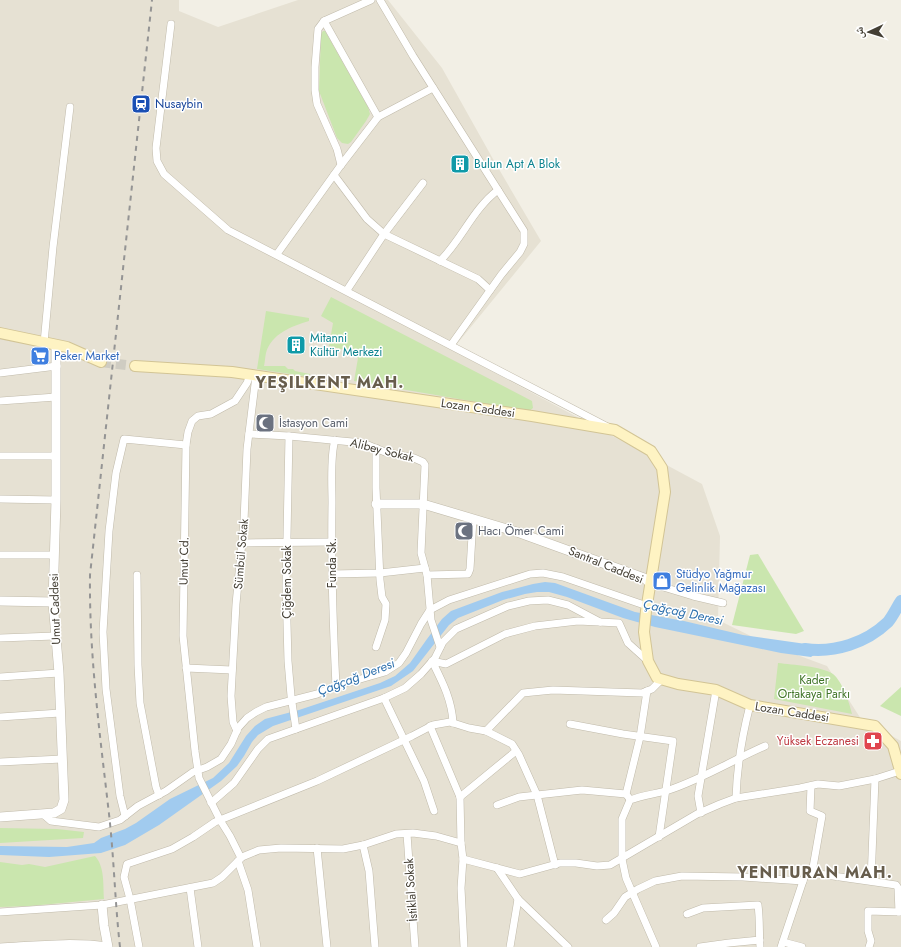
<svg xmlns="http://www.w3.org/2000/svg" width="901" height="947" viewBox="0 0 901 947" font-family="Jost,'Noto Naskh Arabic',sans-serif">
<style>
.residential{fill:#e6e1d3}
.green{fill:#cae6ae}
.water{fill:#a1cbef}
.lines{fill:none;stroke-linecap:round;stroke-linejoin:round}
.river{stroke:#a1cbef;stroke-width:12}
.secondary-tunnel{stroke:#cfccc2;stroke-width:10;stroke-dasharray:10 5;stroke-linecap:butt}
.minor-casing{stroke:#c0baaa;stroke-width:8}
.tertiary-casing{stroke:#c0baaa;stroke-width:10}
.secondary-casing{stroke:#d2c495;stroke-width:12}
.minor{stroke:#fff;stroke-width:7}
.tertiary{stroke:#fff;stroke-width:9}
.secondary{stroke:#fef3c3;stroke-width:10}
.rail{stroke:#949494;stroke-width:2;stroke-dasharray:5 5;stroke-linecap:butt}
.labels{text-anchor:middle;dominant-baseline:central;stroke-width:3;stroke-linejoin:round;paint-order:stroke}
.transit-label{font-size:12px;fill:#164399;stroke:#fff;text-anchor:start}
.culture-label{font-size:12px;fill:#0d838f;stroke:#fff;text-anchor:start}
.shop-label{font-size:12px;fill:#366cbe;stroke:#fff;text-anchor:start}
.street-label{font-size:12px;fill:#443f34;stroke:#fff}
.worship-label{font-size:12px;fill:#5b616d;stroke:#fff;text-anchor:start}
.park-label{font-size:12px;fill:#417529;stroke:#fff}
.health-label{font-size:12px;fill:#be3a42;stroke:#fff;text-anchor:end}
.water-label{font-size:13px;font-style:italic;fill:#3072ae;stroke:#fff}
.district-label{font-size:16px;font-weight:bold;letter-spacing:1px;fill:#675d4c;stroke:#fff}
</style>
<rect width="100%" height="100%" fill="#f2efe5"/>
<!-- residential -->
<polygon class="residential" points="0,0 179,0 179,11 218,27 298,0 388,0 442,68 493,159 541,241 452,350 702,484 720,536 718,620 765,643 827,666 861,719 901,741 901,947 0,947"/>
<!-- green -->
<g class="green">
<polygon points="323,31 325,31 368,107 370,114 366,121 351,142 348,144 342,143 337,138 319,91 321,34"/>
<polygon points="331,297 532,401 533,408 529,411 354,381 358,358 353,352 329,346 333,323 321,316"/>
<path d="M266,311l43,7v3c-17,5 -38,13 -43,32 -1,4 -1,9 -2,13h21l3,3h5l2,2 15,3v3l-53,-8z"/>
<polygon points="758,554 804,631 796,634 732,625 750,555"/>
<path d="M778,663c15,2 43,3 55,11 9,7 17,30 19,40l-78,-15z"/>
<polygon points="901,687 901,716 880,706"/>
<polygon points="0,828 57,829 84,832 83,838 0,843"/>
<path d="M95,856c10,11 8,29 9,43l-74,7 -30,1v-45l22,3 7,-1 16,3z"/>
</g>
<!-- water -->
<polygon class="water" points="545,582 555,583 635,612 684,621 743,635 806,644 822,649 811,657 781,653 655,627 623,618 567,597 549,592 537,592 525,594 503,600 458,618 449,625 413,671 391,686 273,726 258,735 252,742 244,756 237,766 221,781 159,825 125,845 101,853 49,857 0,855 0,846 67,847 94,843 101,838 125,829 136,823 170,799 213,778 229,763 246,736 255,726 265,719 299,710 380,683 395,676 410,663 427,639 442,619 451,611 502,592 533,584"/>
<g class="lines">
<!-- river -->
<path class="river" d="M805,649c30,4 61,-6 83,-27 5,-6 9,-15 13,-21"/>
<!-- secondary-tunnel -->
<polyline class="secondary-tunnel" points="101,362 135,366"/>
<defs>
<g id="minor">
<polyline points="380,0 413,56 524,231 524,244 520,252 501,275 451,345"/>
<polyline points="324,21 378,117"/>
<polyline points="171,24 156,148 157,161 164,174 228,230 608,427"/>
<polyline points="341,165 337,149 317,104 315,90 315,67 318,29 324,21 371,0"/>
<polyline points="334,175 367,219 384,234 478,279 490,290"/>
<polyline points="277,254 341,165 378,117 433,88"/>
<path d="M440,261c22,-22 33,-52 58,-71"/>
<polyline points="347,290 384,234 423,183"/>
<polyline points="44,343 53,247 70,107"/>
<polyline points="0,373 57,366"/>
<polyline points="0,401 56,397"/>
<polyline points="249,434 289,436 363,443 385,452 414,458 423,462 425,465 421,553 427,575 431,620 440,647"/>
<polyline points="289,436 286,586 288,661 291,696 296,729"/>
<path d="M335,440c-5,16 -3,45 -3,63 -1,61 1,122 4,183"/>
<polyline points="0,456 56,456"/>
<polyline points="0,499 56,500"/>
<polyline points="242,543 332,542"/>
<polyline points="0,555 54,555"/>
<polyline points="332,574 380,573 425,568"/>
<polyline points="137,575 138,665 140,703 156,787 159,795"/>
<polyline points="427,575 468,574 470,569 473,519"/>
<polyline points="650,583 693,596 723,603"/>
<polyline points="0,638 55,636"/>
<polyline points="376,647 385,620 386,604 382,597 380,580 376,488 376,448"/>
<polyline points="186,668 232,670"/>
<polyline points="0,677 59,673"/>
<polyline points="384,698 424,781 434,811"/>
<polyline points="0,717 60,713"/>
<path d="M453,723c-1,-23 -11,-42 -21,-62l14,3 59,-30 30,-8 43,-5 41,2 9,20 20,18"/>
<polyline points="570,724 623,734 673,741 659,837"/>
<polyline points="430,726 460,797 461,843 463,859 461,888 464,947"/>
<polyline points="237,731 233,722 231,696 236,604 244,521 247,449 256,376"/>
<polyline points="486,731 512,744 519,755 537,795 555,865"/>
<polyline points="0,762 62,759"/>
<polyline points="460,797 516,751"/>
<polyline points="629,798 626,794 640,737 647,691"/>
<path d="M736,798c1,-32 6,-62 14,-93"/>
<polyline points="211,803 234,783 258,749 268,739 384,698 405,688 421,674 435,658 443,642 456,629 508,606 529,601 548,600 568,605 600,622"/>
<polyline points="497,805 519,797 582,790 626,794"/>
<polyline points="701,813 698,796 716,690"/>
<polyline points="43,814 51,821 99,827 120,820 138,806 166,791 193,772 207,767 221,759 231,744 238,728 247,718 256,712 266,707 317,694 336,686 385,672 399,663 406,653 421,624 430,610 449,600 530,574 543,573 563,577 647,606"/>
<polyline points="125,816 120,796 106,689 103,632 109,531 116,473 124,439 186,445"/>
<polyline points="407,834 415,947"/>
<polyline points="363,845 369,871 375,947"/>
<polyline points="317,848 327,947"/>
<polyline points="241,858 230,836 220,820 199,778 195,751 183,636 186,445 188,432 192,421 198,416 211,414 235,401 247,383 250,375"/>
<polyline points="463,859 520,874 560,863 576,863 597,866 610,865 697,814 720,804 736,798 800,788 818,784 839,786 875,779 900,771"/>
<polyline points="238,861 248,890 257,947"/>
<polyline points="497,868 518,899 568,947"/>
<polyline points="812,873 896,885 898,888 899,912"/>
<polyline points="871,881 875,779"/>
<polyline points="190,888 198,947"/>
<polyline points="0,912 102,905 213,883 222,877 242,857 259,850 281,848 343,849 363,845 396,834 413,833 436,836 461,843"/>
<path d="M687,914l16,-6 55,-3c2,15 1,27 2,42"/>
<polyline points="606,920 614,913 625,897 638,889 655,881 682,876 743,877 803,881"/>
<polyline points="783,942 802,947"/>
<path d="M0,947c36,-2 72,-6 108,-1"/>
<polyline points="139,947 130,899 124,877 127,864 172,849 193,837 215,822 317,781 412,736 433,725 450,722 469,728 486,731 523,693 553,690 642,693 652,689 662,679"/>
<polyline points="510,947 518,899"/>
<path d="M656,947l-30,-69 -4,-19v-40l8,-19c13,-5 26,-6 39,-10 33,-11 64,-30 96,-44"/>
<polyline points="700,947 729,943 760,940"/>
<polyline points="781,947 805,875 812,873 822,816 810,811 811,786"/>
<polyline points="869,947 871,941 868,931 868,911 901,912"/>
</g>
<g id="tertiary">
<polyline points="376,504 423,504 517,532 644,578 650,583"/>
<polyline points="0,601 53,602"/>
<polyline points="0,817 54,813 61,809 64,800 59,673 53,602 56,500 56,345"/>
<polyline points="102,905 104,926 108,947"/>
</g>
<g id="secondary">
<polyline points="0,333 67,347 101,362"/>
<polyline points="135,366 232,372 532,416 615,430 651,451 662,468 665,492 646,611 644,632 648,661 657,678 678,684 716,690 750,705 875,726 893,746 901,774"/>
</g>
</defs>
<!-- minor casing -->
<use href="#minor" class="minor-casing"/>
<!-- tertiary casing -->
<use href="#tertiary" class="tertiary-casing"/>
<!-- secondary casing -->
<use href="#secondary" class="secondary-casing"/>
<!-- minor -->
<use href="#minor" class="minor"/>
<!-- tertiary -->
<use href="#tertiary" class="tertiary"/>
<!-- secondary -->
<use href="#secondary" class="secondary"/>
<!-- rail -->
<path class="rail" d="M120,947c-5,-44 -6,-89 -11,-133 -9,-79 -20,-159 -19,-239l62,-575"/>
</g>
<!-- icons -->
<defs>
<symbol id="station-square" viewBox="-11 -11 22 22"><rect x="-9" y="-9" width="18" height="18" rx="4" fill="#1a4fb4" stroke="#fff"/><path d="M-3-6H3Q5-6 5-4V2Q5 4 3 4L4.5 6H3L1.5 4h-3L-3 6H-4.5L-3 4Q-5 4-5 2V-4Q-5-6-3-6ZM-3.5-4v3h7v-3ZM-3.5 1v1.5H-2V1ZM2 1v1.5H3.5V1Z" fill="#fff"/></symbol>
<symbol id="building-square" viewBox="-11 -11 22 22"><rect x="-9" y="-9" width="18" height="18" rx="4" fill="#0f9aa8" stroke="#fff"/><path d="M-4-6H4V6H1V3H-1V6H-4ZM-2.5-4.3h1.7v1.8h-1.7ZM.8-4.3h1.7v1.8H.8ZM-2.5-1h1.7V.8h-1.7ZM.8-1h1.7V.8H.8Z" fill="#fff"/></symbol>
<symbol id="supermarket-square" viewBox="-11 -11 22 22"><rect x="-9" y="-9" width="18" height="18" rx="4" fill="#3f7fe0" stroke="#fff"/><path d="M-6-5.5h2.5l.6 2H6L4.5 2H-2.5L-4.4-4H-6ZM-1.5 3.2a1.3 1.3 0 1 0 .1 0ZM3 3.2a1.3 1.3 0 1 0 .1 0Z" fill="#fff"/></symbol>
<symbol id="mosque-square" viewBox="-11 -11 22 22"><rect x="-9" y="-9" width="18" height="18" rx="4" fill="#6b7280" stroke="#fff"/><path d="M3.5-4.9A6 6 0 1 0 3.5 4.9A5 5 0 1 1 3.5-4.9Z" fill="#fff"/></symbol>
<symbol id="shop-square" viewBox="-11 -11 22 22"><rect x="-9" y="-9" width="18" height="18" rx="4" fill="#3f7fe0" stroke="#fff"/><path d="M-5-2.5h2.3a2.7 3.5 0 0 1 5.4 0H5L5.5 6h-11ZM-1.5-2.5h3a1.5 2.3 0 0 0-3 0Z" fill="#fff"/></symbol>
<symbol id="pharmacy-square" viewBox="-11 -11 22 22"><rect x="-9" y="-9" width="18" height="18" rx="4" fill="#e0444e" stroke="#fff"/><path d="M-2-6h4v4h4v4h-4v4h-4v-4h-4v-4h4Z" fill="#fff"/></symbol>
</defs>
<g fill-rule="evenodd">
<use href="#station-square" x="130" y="93" width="22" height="22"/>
<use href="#building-square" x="449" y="153" width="22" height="22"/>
<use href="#building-square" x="285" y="334" width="22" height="22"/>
<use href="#supermarket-square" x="29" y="345" width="22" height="22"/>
<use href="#mosque-square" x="254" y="412" width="22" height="22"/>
<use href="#mosque-square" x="453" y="520" width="22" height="22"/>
<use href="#shop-square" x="651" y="570" width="22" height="22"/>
<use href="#pharmacy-square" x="862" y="730" width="22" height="22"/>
</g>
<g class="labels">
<!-- transit labels -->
<g class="transit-label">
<text x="155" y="104">Nusaybin</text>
</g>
<!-- culture labels -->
<g class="culture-label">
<text x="474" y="164">Bulun Apt A Blok</text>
<text x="310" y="338">Mitanni<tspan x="310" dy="14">Kültür Merkezi</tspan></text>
</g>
<!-- shop labels -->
<g class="shop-label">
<text x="54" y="356">Peker Market</text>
<text x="676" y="574">Stüdyo Yağmur<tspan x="676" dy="14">Gelinlik Mağazası</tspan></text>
</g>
<!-- street labels -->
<g class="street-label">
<text transform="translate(478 408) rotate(8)">Lozan Caddesi</text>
<text transform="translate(382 450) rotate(14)">Alibey Sokak</text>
<text transform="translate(241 554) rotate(-85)">Sümbül Sokak</text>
<text transform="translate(184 561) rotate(-89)">Umut Cd.</text>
<text transform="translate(332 563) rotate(-90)">Funda Sk.</text>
<text transform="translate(606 565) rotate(22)">Santral Caddesi</text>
<text transform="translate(287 582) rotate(-90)">Çiğdem Sokak</text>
<text transform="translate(55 609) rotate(-92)">Umut Caddesi</text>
<text transform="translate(792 712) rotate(9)">Lozan Caddesi</text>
<text transform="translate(411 890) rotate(-94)">İstiklal Sokak</text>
</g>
<!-- worship labels -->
<g class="worship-label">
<text x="279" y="423">İstasyon Cami</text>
<text x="478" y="531">Hacı Ömer Cami</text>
</g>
<!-- park labels -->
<g class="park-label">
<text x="814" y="680">Kader<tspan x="814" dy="14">Ortakaya Parkı</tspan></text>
</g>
<!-- health labels -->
<g class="health-label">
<text x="859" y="741">Yüksek Eczanesi</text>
</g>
<!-- water labels -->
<g class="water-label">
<text transform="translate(683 612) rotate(12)">Çağçağ Deresi</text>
<text transform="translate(356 677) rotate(-21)">Çağçağ Deresi</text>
</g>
<!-- district labels -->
<g class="district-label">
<text x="330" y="382">YEŞILKENT MAH.</text>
<text x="815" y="872">YENITURAN MAH.</text>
</g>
</g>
<!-- north arrow -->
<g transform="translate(869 32) rotate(266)" stroke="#ffffff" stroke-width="3" paint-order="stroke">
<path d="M0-3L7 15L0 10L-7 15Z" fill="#443f34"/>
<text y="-6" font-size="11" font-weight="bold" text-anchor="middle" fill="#443f34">ش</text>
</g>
</svg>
